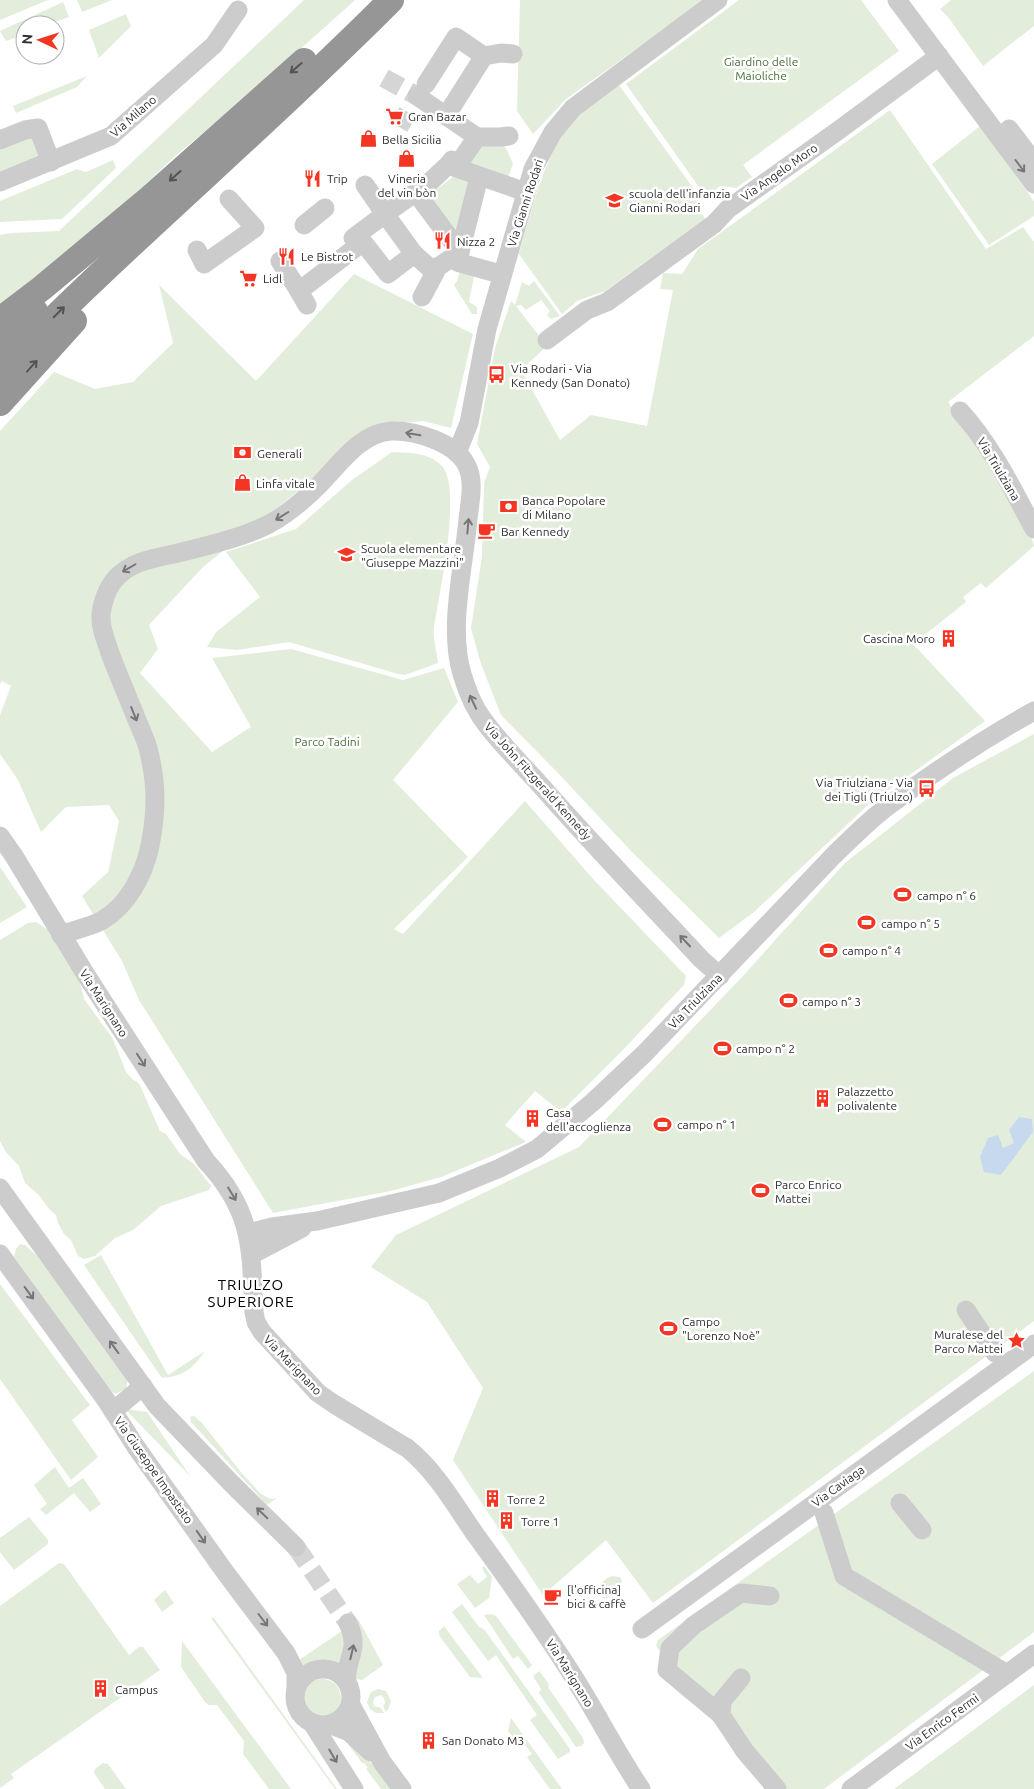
<svg xmlns="http://www.w3.org/2000/svg" width="1034" height="1789" viewBox="0 0 1034 1789" font-family="Ubuntu,sans-serif">
<style>
.green{fill:#e3eddc}
.water{fill:#c7d9ef}
.lines{fill:none;stroke-linecap:round;stroke-linejoin:round}
.minor-tunnel{stroke:#d5d5d5;stroke-width:19;stroke-dasharray:19 9;stroke-linecap:butt}
.minor{stroke:#ccc;stroke-width:19}
.highway{stroke:#969696;stroke-width:26}
.oneway{stroke:#535353}
.oneway2{stroke:#767676}
.labels{text-anchor:middle;dominant-baseline:central;stroke-width:5;stroke-linejoin:round;paint-order:stroke}
.park-label{font-size:12px;fill:#496f39;stroke:#fff}
.street-label{font-size:12px;fill:#2f2f2f;stroke:#fff}
.poi-label{font-size:12px;fill:#2f2f2f;stroke:#fff;text-anchor:start}
.quarter-label{font-size:15px;letter-spacing:1px;fill:#000;stroke:#fff}
</style>
<rect width="100%" height="100%" fill="#fff"/>
<!-- green -->
<g class="green">
<polygon points="0,0 48,0 0,20"/>
<polygon points="77,0 112,0 82,12"/>
<polygon points="304,0 355,0 247,97 175,156 61,266 0,311 0,235 11,233 59,231"/>
<polygon points="520,0 705,0 566,99 533,134 517,111"/>
<polygon points="739,0 861,0 899,51 743,165 752,177 736,188 720,186 706,197 626,84"/>
<polygon points="951,0 1034,0 1034,26 983,66 948,17 940,9"/>
<polygon points="63,2 69,17 47,25 25,25 25,34 6,41 0,31"/>
<polygon points="126,14 131,26 99,58 89,30"/>
<polygon points="87,76 77,87 16,113 13,106"/>
<path d="M619,85l82,114 -6,4 10,16 -100,72 -28,10 -15,13 -43,-60c12,-42 27,-106 57,-137 11,-12 30,-22 43,-32z"/>
<polygon points="890,110 986,249 1023,227 1034,242 1034,336 948,402 999,477 1031,534 1034,546 986,588 981,583 963,597 966,602 913,644 985,721 869,804 754,912 719,938 631,851 557,772 501,715 481,664 471,628 482,556 484,483 490,467 477,444 495,348 511,301 515,305 522,282 529,286 534,281 560,316 551,319 547,315 550,311 541,300 526,310 521,305 516,306 547,346 521,370 560,440 591,415 647,426 673,290 660,289 663,273 682,274 698,249"/>
<polygon points="980,126 1034,201 1034,216 989,245 932,164"/>
<polygon points="31,135 40,153 38,158 0,174 0,146"/>
<polygon points="501,141 507,150 513,164 507,180 462,167 477,142"/>
<polygon points="113,160 116,168 62,219 0,222 0,201 77,169 86,172"/>
<polygon points="457,174 474,180 458,243 425,198"/>
<polygon points="461,267 475,271 469,302 477,307 477,314 472,314 454,285 457,281"/>
<polygon points="354,274 473,334 451,428 423,421 381,425 203,567 149,625 158,649 140,673 212,752 251,727 212,658 291,649 403,680 444,668 458,702 393,780 468,857 394,929 403,934 525,801 594,880 686,976 684,985 621,1052 561,1112 535,1091 505,1125 526,1142 441,1177 391,1191 273,1213 139,1000 122,961 82,896 108,872 119,821 109,805 66,807 41,832 18,780 0,754 0,715 11,686 2,681 0,684 0,431 54,372 95,389 133,382 173,343 159,285 256,381"/>
<path d="M392,452c18,1 36,0 50,14 21,23 -4,131 -8,163 -1,11 3,23 4,34l-33,12 -7,-1 -109,-32 -52,8 -30,-3 9,-15 44,-35 -34,-45 70,-23 56,-49z"/>
<polygon points="1034,734 1034,1321 653,1603 606,1540 543,1595 453,1460 483,1388 427,1302 371,1267 396,1235 579,1147 742,977 845,863 953,778"/>
<polygon points="0,867 27,907 0,923"/>
<polygon points="36,922 48,930 67,960 80,982 84,999 113,1039 126,1072 132,1079 139,1083 160,1131 166,1134 180,1154 194,1164 211,1186 209,1190 161,1206 133,1230 115,1238 95,1256 84,1259 78,1256 71,1240 64,1234 58,1223 56,1215 49,1209 39,1195 25,1183 19,1166 6,1152 0,1141 0,940 28,923"/>
<polygon points="20,1244 25,1245 37,1256 128,1379 126,1389 115,1394 108,1388 14,1257 16,1249"/>
<path d="M101,1255l67,120 37,-24c-13,18 -21,25 -43,27l-78,-113z"/>
<polygon points="0,1284 90,1405 72,1420 98,1457 71,1480 0,1379"/>
<polygon points="1034,1371 1034,1632 824,1789 765,1789 656,1646 658,1640"/>
<polygon points="127,1409 147,1412 190,1476 126,1410"/>
<polygon points="194,1416 202,1423 240,1471 260,1493 270,1499 277,1498 267,1505 191,1422 190,1417"/>
<polygon points="55,1467 69,1488 83,1478 101,1504 90,1512 74,1493 46,1515 40,1509 47,1504 34,1485"/>
<polygon points="29,1517 48,1540 48,1544 14,1570 0,1552 0,1538"/>
<polygon points="59,1563 64,1564 129,1655 139,1647 143,1647 160,1670 11,1774 14,1778 0,1788 0,1606"/>
<polygon points="484,1566 492,1577 489,1598 475,1608 457,1584 470,1575 478,1584 487,1577 482,1568"/>
<path d="M612,1576l8,1 2,4c-4,10 -14,25 -24,13 0,-9 5,-15 14,-18z"/>
<polygon points="165,1590 174,1603 162,1612 154,1600"/>
<polygon points="462,1604 479,1627 484,1629 570,1749 570,1752 558,1759 530,1720 537,1715 496,1655 488,1661 452,1612"/>
<polygon points="491,1614 496,1616 532,1665 528,1669 518,1656 513,1659 484,1615"/>
<polygon points="211,1618 214,1618 337,1789 335,1789"/>
<polygon points="358,1619 383,1665 362,1680 357,1679 356,1673 355,1621"/>
<polygon points="444,1626 483,1678 470,1677 439,1635 439,1631"/>
<polygon points="342,1631 347,1638 340,1666 326,1662 302,1665 299,1660"/>
<polygon points="182,1641 291,1789 269,1789 243,1754 244,1741 217,1705 209,1705 205,1702 181,1667"/>
<polygon points="539,1671 549,1684 548,1687 583,1738 584,1743 581,1746 576,1747 539,1693 541,1689 533,1676"/>
<circle cx="322" cy="1698" r="19"/>
<polygon points="1034,1685 1034,1789 894,1789"/>
<polygon points="378,1689 386,1691 391,1701 389,1708 386,1712 383,1706 385,1703 384,1698 381,1695 375,1697 373,1702 374,1706 381,1708 384,1713 376,1713 370,1709 367,1702 371,1692"/>
<polygon points="511,1718 562,1789 550,1789 527,1757 532,1754 524,1744 520,1747 508,1731"/>
<polygon points="352,1743 372,1764 390,1789 381,1789 366,1769 368,1768 364,1763 362,1763 348,1744"/>
<polygon points="103,1763 108,1764 126,1789 105,1789 94,1773 95,1769"/>
</g>
<!-- water -->
<polygon class="water" points="1019,1117 1032,1119 1033,1132 1001,1175 984,1172 980,1157 988,1138 998,1135 1003,1148 1014,1143 1009,1130"/>
<g class="lines">
<!-- minor-tunnel -->
<g class="minor-tunnel">
<polyline points="384,78 417,96 399,127"/>
<polyline points="296,1547 348,1623"/>
</g>
<!-- minor -->
<g class="minor">
<polyline points="897,0 1034,184"/>
<polyline points="484,56 501,53 513,54"/>
<polyline points="426,84 456,37 484,56 446,116"/>
<polyline points="417,96 477,137"/>
<polyline points="1009,129 1034,162"/>
<polyline points="0,140 25,130 38,128 51,162"/>
<polyline points="449,164 452,160 457,166 477,137 500,137 509,136"/>
<polyline points="0,182 111,136 214,45 238,10"/>
<polyline points="365,185 385,214 416,192 417,194 448,165 517,189"/>
<polyline points="417,194 460,252 479,177"/>
<polyline points="304,225 325,208"/>
<polyline points="353,238 385,214 414,254"/>
<polyline points="197,250 204,264 255,228 229,199"/>
<polyline points="280,261 299,291"/>
<polyline points="422,297 438,267 460,252 457,262 493,272"/>
<polyline points="307,305 299,291 363,242 388,274 414,254 430,268 438,267"/>
<polyline points="547,340 587,310 607,302 714,224 728,209 839,130 939,56"/>
<path d="M960,411c32,35 52,77 74,118"/>
<polyline points="457,453 469,423 487,329 533,169 553,132 573,108 718,0"/>
<path d="M0,836l14,20 72,119 120,186c47,50 45,87 48,151l2,10 6,10 56,61 16,11 73,44c28,22 48,57 68,86 32,44 64,89 93,134 26,40 47,82 73,121"/>
<path d="M61,935c13,-5 28,-8 40,-14 27,-15 43,-47 49,-75 7,-36 7,-63 -2,-98 -3,-11 -9,-22 -13,-33 -8,-19 -16,-39 -24,-59 -4,-13 -11,-27 -10,-41 1,-13 7,-29 16,-38 18,-18 42,-19 65,-25 24,-6 51,-12 74,-22 24,-9 45,-27 63,-45 20,-20 41,-52 72,-54 23,-1 63,11 75,33 9,16 4,37 2,55 -4,47 -20,109 -6,155 4,13 9,27 16,38 15,25 45,53 65,76 51,58 105,114 158,171l19,17"/>
<polyline points="0,1188 157,1406 232,1484 296,1547"/>
<path d="M248,1233l24,-6 45,-6 122,-28 61,-25 37,-19 57,-48 50,-47 190,-199c18,-17 35,-35 54,-49 47,-35 96,-67 146,-95"/>
<polyline points="0,1254 106,1400 136,1447 225,1572 286,1653 296,1673 296,1690"/>
<polyline points="251,1255 302,1228"/>
<polyline points="966,1310 995,1353"/>
<polyline points="113,1411 143,1386"/>
<polyline points="900,1503 922,1530"/>
<polyline points="824,1513 844,1576 1007,1674"/>
<polyline points="642,1629 1034,1344"/>
<circle cx="323" cy="1697" r="28"/>
<polyline points="741,1678 722,1701 721,1715 744,1750 777,1789"/>
<path d="M347,1681c-2,-25 14,-29 1,-58"/>
<polyline points="351,1705 382,1762 402,1789"/>
<polyline points="721,1715 667,1670 670,1648 694,1625 741,1593 770,1596"/>
<polyline points="312,1723 354,1789"/>
<polyline points="331,1725 349,1732 371,1752"/>
<polyline points="851,1789 1034,1654"/>
</g>
<!-- highway -->
<g class="highway">
<polyline points="0,320 42,288 150,198 304,61"/>
<polyline points="0,345 35,311"/>
<path d="M0,372c126,-129 264,-244 391,-372"/>
<polyline points="0,403 74,321"/>
</g>
</g>
<!-- one-way arrows -->
<defs><path id="oneway-shaft" d="M-6 0H5M1.5-3L5.5 0L1.5 3" fill="none" stroke-width="1.6" stroke-linecap="round" stroke-linejoin="round" transform="scale(1.25)"/></defs>
<g class="oneway">
<use href="#oneway-shaft" transform="translate(296 68) rotate(139)"/>
<use href="#oneway-shaft" transform="translate(175 176) rotate(138)"/>
<use href="#oneway-shaft" transform="translate(59 312) rotate(-45)"/>
<use href="#oneway-shaft" transform="translate(32 366) rotate(-48)"/>
</g>
<g class="oneway2">
<use href="#oneway-shaft" transform="translate(1020 166) rotate(53)"/>
<use href="#oneway-shaft" transform="translate(413 434) rotate(-170)"/>
<use href="#oneway-shaft" transform="translate(282 516) rotate(148)"/>
<use href="#oneway-shaft" transform="translate(468 526) rotate(-85)"/>
<use href="#oneway-shaft" transform="translate(129 568) rotate(150)"/>
<use href="#oneway-shaft" transform="translate(473 702) rotate(-115)"/>
<use href="#oneway-shaft" transform="translate(134 714) rotate(68)"/>
<use href="#oneway-shaft" transform="translate(685 941) rotate(-133)"/>
<use href="#oneway-shaft" transform="translate(141 1060) rotate(57)"/>
<use href="#oneway-shaft" transform="translate(232 1194) rotate(59)"/>
<use href="#oneway-shaft" transform="translate(29 1293) rotate(54)"/>
<use href="#oneway-shaft" transform="translate(114 1347) rotate(-126)"/>
<use href="#oneway-shaft" transform="translate(262 1513) rotate(-136)"/>
<use href="#oneway-shaft" transform="translate(201 1537) rotate(55)"/>
<use href="#oneway-shaft" transform="translate(263 1620) rotate(53)"/>
<use href="#oneway-shaft" transform="translate(352 1652) rotate(-77)"/>
<use href="#oneway-shaft" transform="translate(333 1756) rotate(60)"/>
</g>
<!-- icons -->
<defs>
<symbol id="supermarket-bare" viewBox="-9 -9 18 18"><path d="M-6-5.5h2.5l.6 2H6L4.5 2H-2.5L-4.4-4H-6ZM-1.5 3.2a1.3 1.3 0 1 0 .1 0ZM3 3.2a1.3 1.3 0 1 0 .1 0Z" fill="#f33524" stroke="#fff" stroke-width="2.5" paint-order="stroke"/></symbol>
<symbol id="shop-bare" viewBox="-9 -9 18 18"><path d="M-5-2.5h2.3a2.7 3.5 0 0 1 5.4 0H5L5.5 6h-11ZM-1.5-2.5h3a1.5 2.3 0 0 0-3 0Z" fill="#f33524" stroke="#fff" stroke-width="2.5" paint-order="stroke"/></symbol>
<symbol id="restaurant-bare" viewBox="-9 -9 18 18"><path d="M-5-6h1v4h1v-4h1v4h1v-4h1v5L-1.5 .5V6h-2V.5L-5-1ZM5-6V6H3V1.5H1.5Q1.5-4 5-6Z" fill="#f33524" stroke="#fff" stroke-width="2.5" paint-order="stroke"/></symbol>
<symbol id="school-bare" viewBox="-9 -9 18 18"><path d="M0-5L7-2L0 1L-7-2ZM-4 1L0 2.5L4 1V4Q0 6-4 4Z" fill="#f33524" stroke="#fff" stroke-width="2.5" paint-order="stroke"/></symbol>
<symbol id="bus-bare" viewBox="-9 -9 18 18"><path d="M-5-6H5V4H4V6H2V4H-2V6H-4V4H-5ZM-3.5-4V0h7V-4ZM-3.5 1.2v1.5H-2V1.2ZM2 1.2v1.5H3.5V1.2Z" fill="#f33524" stroke="#fff" stroke-width="2.5" paint-order="stroke"/></symbol>
<symbol id="bank-bare" viewBox="-9 -9 18 18"><path d="M-6-4H6V4H-6ZM0-2.3a2.3 2.3 0 1 0 0 4.6a2.3 2.3 0 1 0 0-4.6Z" fill="#f33524" stroke="#fff" stroke-width="2.5" paint-order="stroke"/></symbol>
<symbol id="cafe-bare" viewBox="-9 -9 18 18"><path d="M-5.5-4.5H6V0H3Q3 3.5 0 3.5H-2.5Q-5.5 3.5-5.5 0ZM3-3.2v2h1.7v-2ZM-6 4.5H4V6H-6Z" fill="#f33524" stroke="#fff" stroke-width="2.5" paint-order="stroke"/></symbol>
<symbol id="building-bare" viewBox="-9 -9 18 18"><path d="M-4-6H4V6H1V3H-1V6H-4ZM-2.5-4.3h1.7v1.8h-1.7ZM.8-4.3h1.7v1.8H.8ZM-2.5-1h1.7V.8h-1.7ZM.8-1h1.7V.8H.8Z" fill="#f33524" stroke="#fff" stroke-width="2.5" paint-order="stroke"/></symbol>
<symbol id="stadium-bare" viewBox="-9 -9 18 18"><path d="M0-5a6.5 5 0 1 0 0 10a6.5 5 0 1 0 0-10ZM-3.5-1.8h7v3.6h-7Z" fill="#f33524" stroke="#fff" stroke-width="2.5" paint-order="stroke"/></symbol>
<symbol id="sight-bare" viewBox="-9 -9 18 18"><path d="M0-6L1.8-2.2L6-1.7L2.9 1.2L3.7 5.4L0 3.3L-3.7 5.4L-2.9 1.2L-6-1.7L-1.8-2.2Z" fill="#f33524" stroke="#fff" stroke-width="2.5" paint-order="stroke"/></symbol>
</defs>
<g fill-rule="evenodd">
<use href="#supermarket-bare" x="382" y="104" width="25" height="25"/>
<use href="#shop-bare" x="356" y="126" width="25" height="25"/>
<use href="#shop-bare" x="394" y="146" width="25" height="25"/>
<use href="#restaurant-bare" x="300" y="166" width="25" height="25"/>
<use href="#school-bare" x="602" y="188" width="25" height="25"/>
<use href="#restaurant-bare" x="430" y="228" width="25" height="25"/>
<use href="#restaurant-bare" x="274" y="244" width="25" height="25"/>
<use href="#supermarket-bare" x="236" y="266" width="25" height="25"/>
<use href="#bus-bare" x="484" y="362" width="25" height="25"/>
<use href="#bank-bare" x="230" y="440" width="25" height="25"/>
<use href="#shop-bare" x="230" y="470" width="25" height="25"/>
<use href="#bank-bare" x="496" y="494" width="25" height="25"/>
<use href="#cafe-bare" x="474" y="518" width="25" height="25"/>
<use href="#school-bare" x="334" y="542" width="25" height="25"/>
<use href="#building-bare" x="936" y="626" width="25" height="25"/>
<use href="#bus-bare" x="914" y="776" width="25" height="25"/>
<use href="#stadium-bare" x="890" y="882" width="25" height="25"/>
<use href="#stadium-bare" x="854" y="910" width="25" height="25"/>
<use href="#stadium-bare" x="816" y="938" width="25" height="25"/>
<use href="#stadium-bare" x="776" y="988" width="25" height="25"/>
<use href="#stadium-bare" x="710" y="1036" width="25" height="25"/>
<use href="#building-bare" x="810" y="1086" width="25" height="25"/>
<use href="#building-bare" x="520" y="1106" width="25" height="25"/>
<use href="#stadium-bare" x="650" y="1112" width="25" height="25"/>
<use href="#stadium-bare" x="748" y="1178" width="25" height="25"/>
<use href="#stadium-bare" x="656" y="1316" width="25" height="25"/>
<use href="#sight-bare" x="1004" y="1328" width="25" height="25"/>
<use href="#building-bare" x="480" y="1486" width="25" height="25"/>
<use href="#building-bare" x="494" y="1508" width="25" height="25"/>
<use href="#cafe-bare" x="540" y="1584" width="25" height="25"/>
<use href="#building-bare" x="88" y="1676" width="25" height="25"/>
<use href="#building-bare" x="416" y="1728" width="25" height="25"/>
</g>
<g class="labels">
<!-- park labels -->
<g class="park-label">
<text x="761" y="61">Giardino delle<tspan x="761" dy="14">Maioliche</tspan></text>
<text x="327" y="741">Parco Tadini</text>
</g>
<!-- street labels -->
<g class="street-label">
<text transform="translate(133 116) rotate(-41)">Via Milano</text>
<text transform="translate(779 172) rotate(-35)">Via Angelo Moro</text>
<text transform="translate(525 203) rotate(-72)">Via Gianni Rodari</text>
<text transform="translate(999 469) rotate(59)">Via Triulziana</text>
<text transform="translate(538 781) rotate(48)">Via John Fitzgerald Kennedy</text>
<text transform="translate(695 1001) rotate(-46)">Via Triulziana</text>
<text transform="translate(104 1003) rotate(57)">Via Marignano</text>
<text transform="translate(293 1365) rotate(46)">Via Marignano</text>
<text transform="translate(154 1470) rotate(55)">Via Giuseppe Impastato</text>
<text transform="translate(838 1486) rotate(-36)">Via Caviaga</text>
<text transform="translate(570 1673) rotate(58)">Via Marignano</text>
<text transform="translate(942 1722) rotate(-36)">Via Enrico Fermi</text>
</g>
<!-- poi labels -->
<g class="poi-label">
<text x="408" y="116">Gran Bazar</text>
<text x="382" y="139">Bella Sicilia</text>
<text x="327" y="178">Trip</text>
<text x="407" y="178" text-anchor="middle">Vineria<tspan x="407" dy="14">del vin bòn</tspan></text>
<text x="629" y="193">scuola dell'infanzia<tspan x="629" dy="14">Gianni Rodari</tspan></text>
<text x="457" y="241">Nizza 2</text>
<text x="301" y="256">Le Bistrot</text>
<text x="263" y="278">Lidl</text>
<text x="511" y="368">Via Rodari - Via<tspan x="511" dy="14">Kennedy (San Donato)</tspan></text>
<text x="257" y="453">Generali</text>
<text x="256" y="483">Linfa vitale</text>
<text x="522" y="500">Banca Popolare<tspan x="522" dy="14">di Milano</tspan></text>
<text x="501" y="531">Bar Kennedy</text>
<text x="361" y="548">Scuola elementare<tspan x="361" dy="14">"Giuseppe Mazzini"</tspan></text>
<text x="935" y="638" text-anchor="end">Cascina Moro</text>
<text x="913" y="782" text-anchor="end">Via Triulziana - Via<tspan x="913" dy="14">dei Tigli (Triulzo)</tspan></text>
<text x="917" y="895">campo n° 6</text>
<text x="881" y="923">campo n° 5</text>
<text x="842" y="950">campo n° 4</text>
<text x="802" y="1001">campo n° 3</text>
<text x="736" y="1048">campo n° 2</text>
<text x="837" y="1091">Palazzetto<tspan x="837" dy="14">polivalente</tspan></text>
<text x="546" y="1112">Casa<tspan x="546" dy="14">dell'accoglienza</tspan></text>
<text x="677" y="1124">campo n° 1</text>
<text x="775" y="1184">Parco Enrico<tspan x="775" dy="14">Mattei</tspan></text>
<text x="682" y="1321">Campo<tspan x="682" dy="14">"Lorenzo Noè"</tspan></text>
<text x="1003" y="1334" text-anchor="end">Muralese del<tspan x="1003" dy="14">Parco Mattei</tspan></text>
<text x="507" y="1499">Torre 2</text>
<text x="521" y="1521">Torre 1</text>
<text x="567" y="1589">[l'officina]<tspan x="567" dy="14">bici &amp; caffè</tspan></text>
<text x="115" y="1689">Campus</text>
<text x="442" y="1740">San Donato M3</text>
</g>
<!-- quarter labels -->
<g class="quarter-label">
<text x="251" y="1284">TRIULZO<tspan x="251" dy="17">SUPERIORE</tspan></text>
</g>
</g>
<!-- north arrow -->
<g transform="translate(40 40) rotate(274)"><circle r="24" fill="#ffffff" stroke="#acacac"/>
<path d="M0-4L9 19L0 12L-9 19Z" fill="#f33524"/>
<text y="-8" font-size="14" font-weight="bold" text-anchor="middle" fill="#2f2f2f">N</text>
</g>
</svg>
